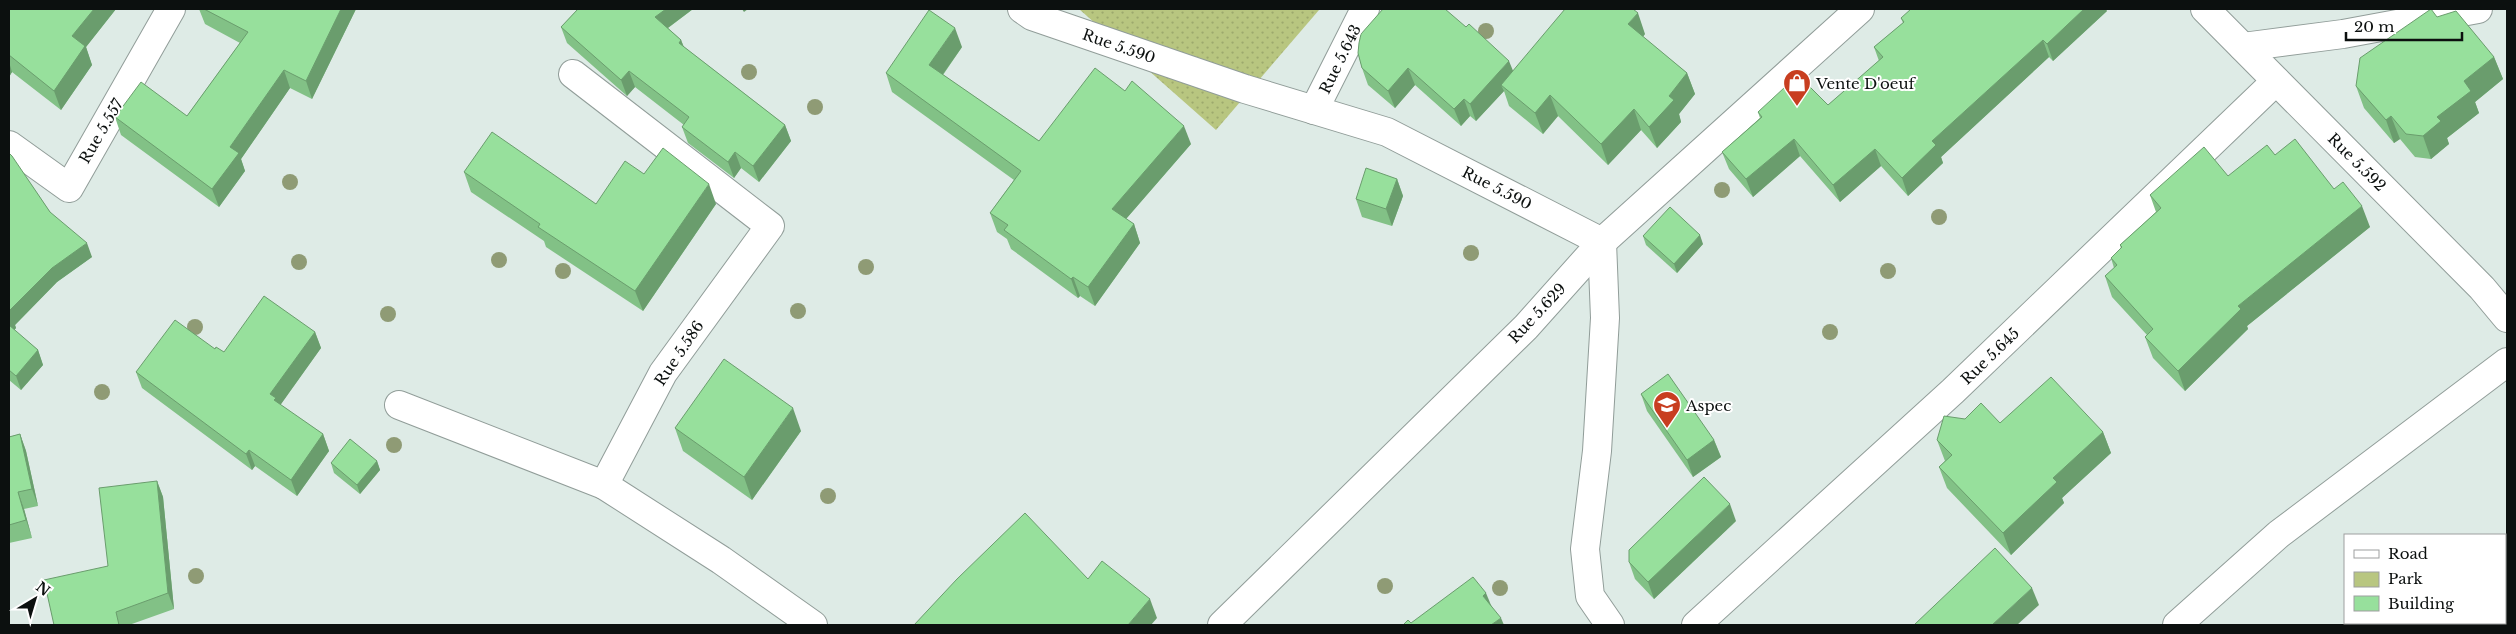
<svg xmlns="http://www.w3.org/2000/svg" width="2516" height="634" viewBox="0 0 2516 634" font-family="'Libre Baskerville',serif">
<style>
.green{fill:url(#green-dots)}
.lines{fill:none;stroke-linecap:round;stroke-linejoin:round}
.minor-casing{stroke:#919d99;stroke-width:30}
.minor{stroke:#fff;stroke-width:28}
.tree{fill:#8f9b75}
.wall{fill:#82c186}
.shaded-wall{fill:#6a9d6d}
.building{fill:#97e09c;stroke:#6a9d6d}
.labels{text-anchor:middle;dominant-baseline:central;stroke-width:4;stroke-linejoin:round;paint-order:stroke}
.street-label{font-size:15px;fill:#0c100f;stroke:#fff}
.poi-label{font-size:15px;fill:#0c100f;stroke:#fff;text-anchor:start}
</style>
<defs>
<pattern id="green-dots" width="8" height="8" patternUnits="userSpaceOnUse" patternTransform="scale(1.25)"><rect width="8" height="8" fill="#b8c680"/><path d="M2 2h.1M6 6h.1" fill="none" stroke="#9da96d" stroke-width="1.8" stroke-linecap="round"/></pattern>
</defs>
<rect width="100%" height="100%" fill="#deebe6"/>
<!-- green -->
<polygon class="green" points="1079,9 1318,9 1319,10 1216,130"/>
<g class="lines">
<defs>
<g id="minor">
<polyline points="1022,9 1032,16 1245,89 1387,132 1602,242 1605,318 1597,451 1585,549 1590,596 1610,625"/>
<polyline points="2205,9 2482,288 2507,318"/>
<polyline points="2243,47 2343,34 2478,9"/>
<polyline points="573,74 770,226 663,373 604,485 721,560 813,625"/>
<polyline points="1314,110 1365,9"/>
<polyline points="9,145 69,188 171,9"/>
<polyline points="399,405 604,485"/>
<polyline points="1222,625 1526,327 1602,242 1860,9"/>
<polyline points="1696,625 1953,391 2276,81"/>
<polyline points="2177,625 2279,534 2507,362"/>
</g>
</defs>
<!-- minor casing -->
<use href="#minor" class="minor-casing"/>
<!-- minor -->
<use href="#minor" class="minor"/>
</g>
<!-- trees -->
<g class="tree">
<circle cx="1486" cy="31" r="8"/>
<circle cx="749" cy="72" r="8"/>
<circle cx="815" cy="107" r="8"/>
<circle cx="290" cy="182" r="8"/>
<circle cx="1722" cy="190" r="8"/>
<circle cx="1939" cy="217" r="8"/>
<circle cx="1471" cy="253" r="8"/>
<circle cx="499" cy="260" r="8"/>
<circle cx="299" cy="262" r="8"/>
<circle cx="866" cy="267" r="8"/>
<circle cx="563" cy="271" r="8"/>
<circle cx="1888" cy="271" r="8"/>
<circle cx="798" cy="311" r="8"/>
<circle cx="388" cy="314" r="8"/>
<circle cx="195" cy="327" r="8"/>
<circle cx="1830" cy="332" r="8"/>
<circle cx="102" cy="392" r="8"/>
<circle cx="394" cy="445" r="8"/>
<circle cx="828" cy="496" r="8"/>
<circle cx="196" cy="576" r="8"/>
<circle cx="1385" cy="586" r="8"/>
<circle cx="1500" cy="588" r="8"/>
</g>
<!-- wall -->
<g class="wall">
<polygon points="9,9 116,9 86,47 92,65 61,110 12,72 9,77"/>
<polygon points="199,9 356,9 312,99 290,88 241,159 245,171 219,207 121,135 115,117 187,116 240,43 205,24"/>
<polygon points="578,9 693,9 668,28 681,40 684,47 785,125 791,141 759,182 741,168 734,178 688,143 682,127 684,125 635,87 627,96 567,43 561,27"/>
<polygon points="2107,11 2053,61 2049,57 1941,157 1943,163 1908,196 1881,166 1840,202 1800,156 1753,197 1729,169 1722,152 1760,118 1758,112 1828,105 1879,61 1874,47 1903,23 1901,18"/>
<polygon points="2437,17 2494,57 2503,79 2475,102 2479,113 2447,138 2449,144 2431,159 2415,157 2400,139 2394,143 2364,108 2356,86"/>
<polygon points="1645,34 1643,37 1687,73 1695,94 1679,114 1681,122 1657,148 1641,130 1608,165 1558,116 1543,134 1509,106 1504,91 1476,121 1470,116 1461,126 1415,85 1395,108 1368,85 1362,68 1358,53 1513,71"/>
<polygon points="962,47 943,75 1039,141 1191,144 1126,219 1134,224 1140,243 1095,306 1080,296 1078,298 1011,249 1007,239 997,232 990,213 1014,180 892,92 886,73"/>
<polygon points="9,153 50,212 92,257 57,282 15,325 16,328 14,330 38,350 43,365 21,390 9,380"/>
<polygon points="2275,155 2334,189 2370,227 2247,326 2248,329 2185,391 2153,358 2145,337 2147,335 2112,297 2105,276 2114,268 2111,258 2121,249 2120,245 2156,212 2150,195 2228,176"/>
<polygon points="464,172 596,204 644,174 716,204 643,311 546,247 544,241 471,192"/>
<polygon points="1397,179 1403,196 1392,226 1362,217 1356,199"/>
<polygon points="1643,236 1703,244 1677,273 1646,245"/>
<polygon points="315,332 321,348 280,405 323,434 329,451 297,496 255,466 252,470 142,388 136,372 215,349 224,352"/>
<polygon points="1641,394 1714,440 1721,457 1693,477 1647,411"/>
<polygon points="2000,423 2103,432 2111,453 2062,498 2064,503 2011,555 1947,488 1939,467 1945,461 1937,440"/>
<polygon points="675,428 801,431 752,500 683,451"/>
<polygon points="20,434 26,451 38,506 24,509 32,538 9,543 9,437"/>
<polygon points="377,461 380,470 360,494 334,473 331,463"/>
<polygon points="157,481 163,497 174,609 129,625 54,625 108,566"/>
<polygon points="1736,521 1654,599 1635,579 1629,562"/>
</g>
<!-- shaded-wall -->
<g class="shaded-wall">
<polygon points="94,9 116,9 86,47 92,65 61,110 54,91 72,36"/>
<polygon points="341,9 356,9 312,99 306,81"/>
<polygon points="666,9 693,9 661,33 655,17"/>
<polygon points="742,9 748,9 744,12"/>
<polygon points="2084,9 2106,9 2107,11 2053,61 2047,44"/>
<polygon points="1638,13 1645,34 1636,45 1628,24"/>
<polygon points="955,28 962,47 936,84 929,65"/>
<polygon points="681,40 687,56 679,43"/>
<polygon points="2043,40 2049,57 1941,157 1943,163 1908,196 1902,178 1932,141"/>
<polygon points="2494,57 2503,79 2475,102 2479,113 2447,138 2449,144 2431,159 2423,136 2464,81"/>
<polygon points="1509,61 1516,78 1501,85 1504,91 1476,121 1470,104"/>
<polygon points="9,62 12,72 9,77"/>
<polygon points="1408,68 1415,85 1395,108 1388,91"/>
<polygon points="284,70 290,88 241,159 245,171 219,207 212,189 230,147"/>
<polygon points="629,71 635,87 627,96 621,80"/>
<polygon points="1687,73 1695,94 1679,114 1681,122 1657,148 1649,127 1669,96"/>
<polygon points="1550,95 1558,116 1543,134 1535,113"/>
<polygon points="1464,99 1470,116 1461,126 1454,109"/>
<polygon points="1634,109 1641,130 1608,165 1601,144"/>
<polygon points="2391,116 2400,139 2394,143 2386,120"/>
<polygon points="785,125 791,141 759,182 753,166"/>
<polygon points="1184,126 1191,144 1119,227 1112,209"/>
<polygon points="1794,139 1800,156 1753,197 1746,179"/>
<polygon points="1875,149 1881,166 1840,202 1833,185"/>
<polygon points="735,152 741,168 734,178 728,162"/>
<polygon points="1397,179 1403,196 1392,226 1386,209"/>
<polygon points="709,184 716,204 643,311 635,291"/>
<polygon points="2362,206 2370,227 2247,326 2248,329 2185,391 2178,371 2238,306"/>
<polygon points="1134,224 1140,243 1095,306 1088,287"/>
<polygon points="1700,235 1703,244 1677,273 1674,264"/>
<polygon points="87,243 92,257 57,282 15,325 16,328 9,336 9,311 52,268"/>
<polygon points="1073,277 1080,296 1078,298 1071,279"/>
<polygon points="315,332 321,348 279,407 270,394"/>
<polygon points="38,350 43,365 21,390 16,376"/>
<polygon points="793,408 801,431 752,500 744,477"/>
<polygon points="2103,432 2111,453 2062,498 2064,503 2011,555 2003,533 2053,478"/>
<polygon points="20,434 26,451 38,506 32,489"/>
<polygon points="323,434 329,451 297,496 291,480"/>
<polygon points="1714,440 1721,457 1693,477 1687,460"/>
<polygon points="249,450 255,466 252,470 246,454"/>
<polygon points="377,461 380,470 360,494 357,485"/>
<polygon points="157,481 163,497 174,609 168,593"/>
<polygon points="18,492 24,509 32,538 26,520"/>
<polygon points="1730,504 1736,521 1654,599 1648,582"/>
<polygon points="2032,588 2039,605 2017,625 1992,625"/>
<polygon points="1486,593 1493,610 1483,596"/>
<polygon points="1150,599 1157,618 1151,625 1128,625"/>
<polygon points="1501,618 1504,625 1491,625"/>
</g>
<!-- building -->
<g class="building">
<polygon points="9,9 94,9 72,36 85,46 54,91 9,55"/>
<polygon points="204,9 341,9 306,81 284,70 230,147 239,153 212,189 115,117 141,82 187,116 248,32"/>
<polygon points="578,9 666,9 655,17 681,40 679,43 785,125 753,166 735,152 728,162 682,127 689,117 629,71 621,80 561,27"/>
<polygon points="1383,9 1445,9 1466,27 1469,24 1509,61 1470,104 1464,99 1454,109 1408,68 1388,91 1362,68 1358,53 1359,43 1361,34"/>
<polygon points="1565,9 1633,9 1638,13 1628,24 1687,73 1669,96 1674,100 1649,127 1634,109 1601,144 1550,95 1535,113 1501,85"/>
<polygon points="1911,9 2084,9 2047,44 2043,40 1932,141 1936,145 1902,178 1875,149 1833,185 1794,139 1746,179 1722,152 1762,117 1758,112 1798,75 1828,105 1883,57 1874,47 1904,22 1901,18"/>
<polygon points="2431,9 2437,17 2456,11 2494,57 2464,81 2471,91 2437,117 2441,121 2423,136 2406,134 2391,116 2386,120 2356,86 2360,58"/>
<polygon points="929,10 955,28 929,65 1039,141 1095,68 1125,91 1132,81 1184,126 1112,209 1134,224 1088,287 1073,277 1071,279 1004,230 1008,225 990,213 1021,171 886,73"/>
<polygon points="492,132 596,204 625,161 644,174 663,148 709,184 635,291 538,227 540,224 464,172"/>
<polygon points="2295,139 2334,189 2343,182 2362,206 2238,306 2241,309 2178,371 2145,337 2153,329 2105,276 2117,265 2111,258 2122,247 2120,245 2161,208 2150,195 2204,147 2228,176 2267,145 2275,155"/>
<polygon points="9,153 12,156 50,212 87,243 52,268 9,311"/>
<polygon points="1366,168 1397,179 1386,209 1356,199"/>
<polygon points="1670,207 1700,235 1674,264 1643,236"/>
<polygon points="264,296 315,332 270,394 276,398 274,400 323,434 291,480 249,450 246,454 136,372 175,320 215,349 216,347 224,352"/>
<polygon points="9,325 38,350 16,376 9,370"/>
<polygon points="724,359 793,408 744,477 675,428"/>
<polygon points="1668,374 1714,440 1687,460 1641,394"/>
<polygon points="2051,377 2103,432 2053,478 2057,482 2003,533 1939,467 1952,455 1937,440 1944,416 1965,419 1981,403 2000,423"/>
<polygon points="20,434 32,489 18,492 26,520 9,525 9,437"/>
<polygon points="350,439 377,461 357,485 331,463"/>
<polygon points="1704,477 1730,504 1648,582 1629,562 1629,550"/>
<polygon points="157,481 168,593 116,612 119,625 54,625 44,580 108,566 99,488"/>
<polygon points="1025,513 1088,579 1102,561 1150,599 1128,625 914,625 957,579"/>
<polygon points="1995,548 2032,588 1992,625 1914,625"/>
<polygon points="1473,577 1486,593 1483,596 1501,618 1491,625 1403,625 1408,620 1411,623"/>
</g>
<!-- icons -->
<defs>
<symbol id="shop-pin" viewBox="-11 -11 22 30"><path d="M0 17L-7.5 6A9.5 9.5 0 1 1 7.5 6Z" fill="#c83e20" stroke="#fff"/><path d="M-5-2.5h2.3a2.7 3.5 0 0 1 5.4 0H5L5.5 6h-11ZM-1.5-2.5h3a1.5 2.3 0 0 0-3 0Z" fill="#fff"/></symbol>
<symbol id="school-pin" viewBox="-11 -11 22 30"><path d="M0 17L-7.5 6A9.5 9.5 0 1 1 7.5 6Z" fill="#c83e20" stroke="#fff"/><path d="M0-5L7-2L0 1L-7-2ZM-4 1L0 2.5L4 1V4Q0 6-4 4Z" fill="#fff"/></symbol>
</defs>
<g fill-rule="evenodd">
<use href="#shop-pin" x="1781" y="67" width="32" height="43"/>
<use href="#school-pin" x="1651" y="389" width="32" height="43"/>
</g>
<g class="labels">
<!-- street labels -->
<g class="street-label">
<text transform="translate(1119 46) rotate(19)">Rue 5.590</text>
<text transform="translate(1340 59) rotate(-64)">Rue 5.643</text>
<text transform="translate(101 131) rotate(-60)">Rue 5.557</text>
<text transform="translate(2357 162) rotate(45)">Rue 5.592</text>
<text transform="translate(1497 188) rotate(27)">Rue 5.590</text>
<text transform="translate(1537 313) rotate(-47)">Rue 5.629</text>
<text transform="translate(679 353) rotate(-56)">Rue 5.586</text>
<text transform="translate(1990 356) rotate(-44)">Rue 5.645</text>
</g>
<!-- poi labels -->
<g class="poi-label">
<text x="1816" y="83">Vente D'oeuf</text>
<text x="1686" y="405">Aspec</text>
</g>
</g>
<!-- border -->
<rect width="2516" height="634" fill="none" stroke="#0c100f" stroke-width="20"/>
<!-- legend -->
<rect x="2344" y="534" width="162" height="90" fill="#ffffff" stroke="#9e9f9f"/>
<rect x="2354" y="550" width="25" height="8" fill="#ffffff" stroke="#9e9f9f"/>
<text x="2388" y="559" font-size="15" fill="#0c100f">Road</text>
<rect x="2354" y="572" width="25" height="15" fill="#b8c680" stroke="#9e9f9f"/>
<text x="2388" y="584" font-size="15" fill="#0c100f">Park</text>
<rect x="2354" y="596" width="25" height="15" fill="#97e09c" stroke="#9e9f9f"/>
<text x="2388" y="609" font-size="15" fill="#0c100f">Building</text>
<!-- north arrow -->
<g transform="translate(35 599) rotate(38)" stroke="#ffffff" stroke-width="4" paint-order="stroke">
<path d="M0-4L9 19L0 12L-9 19Z" fill="#0c100f"/>
<text y="-8" font-size="14" font-weight="bold" text-anchor="middle" fill="#0c100f">N</text>
</g>
<!-- scale -->
<path d="M2346 32v8h116v-8" fill="none" stroke="#0c100f" stroke-width="2.5"/>
<text x="2354" y="32" font-size="15" fill="#0c100f" stroke="#ffffff" stroke-width="4" paint-order="stroke">20 m</text>
</svg>
